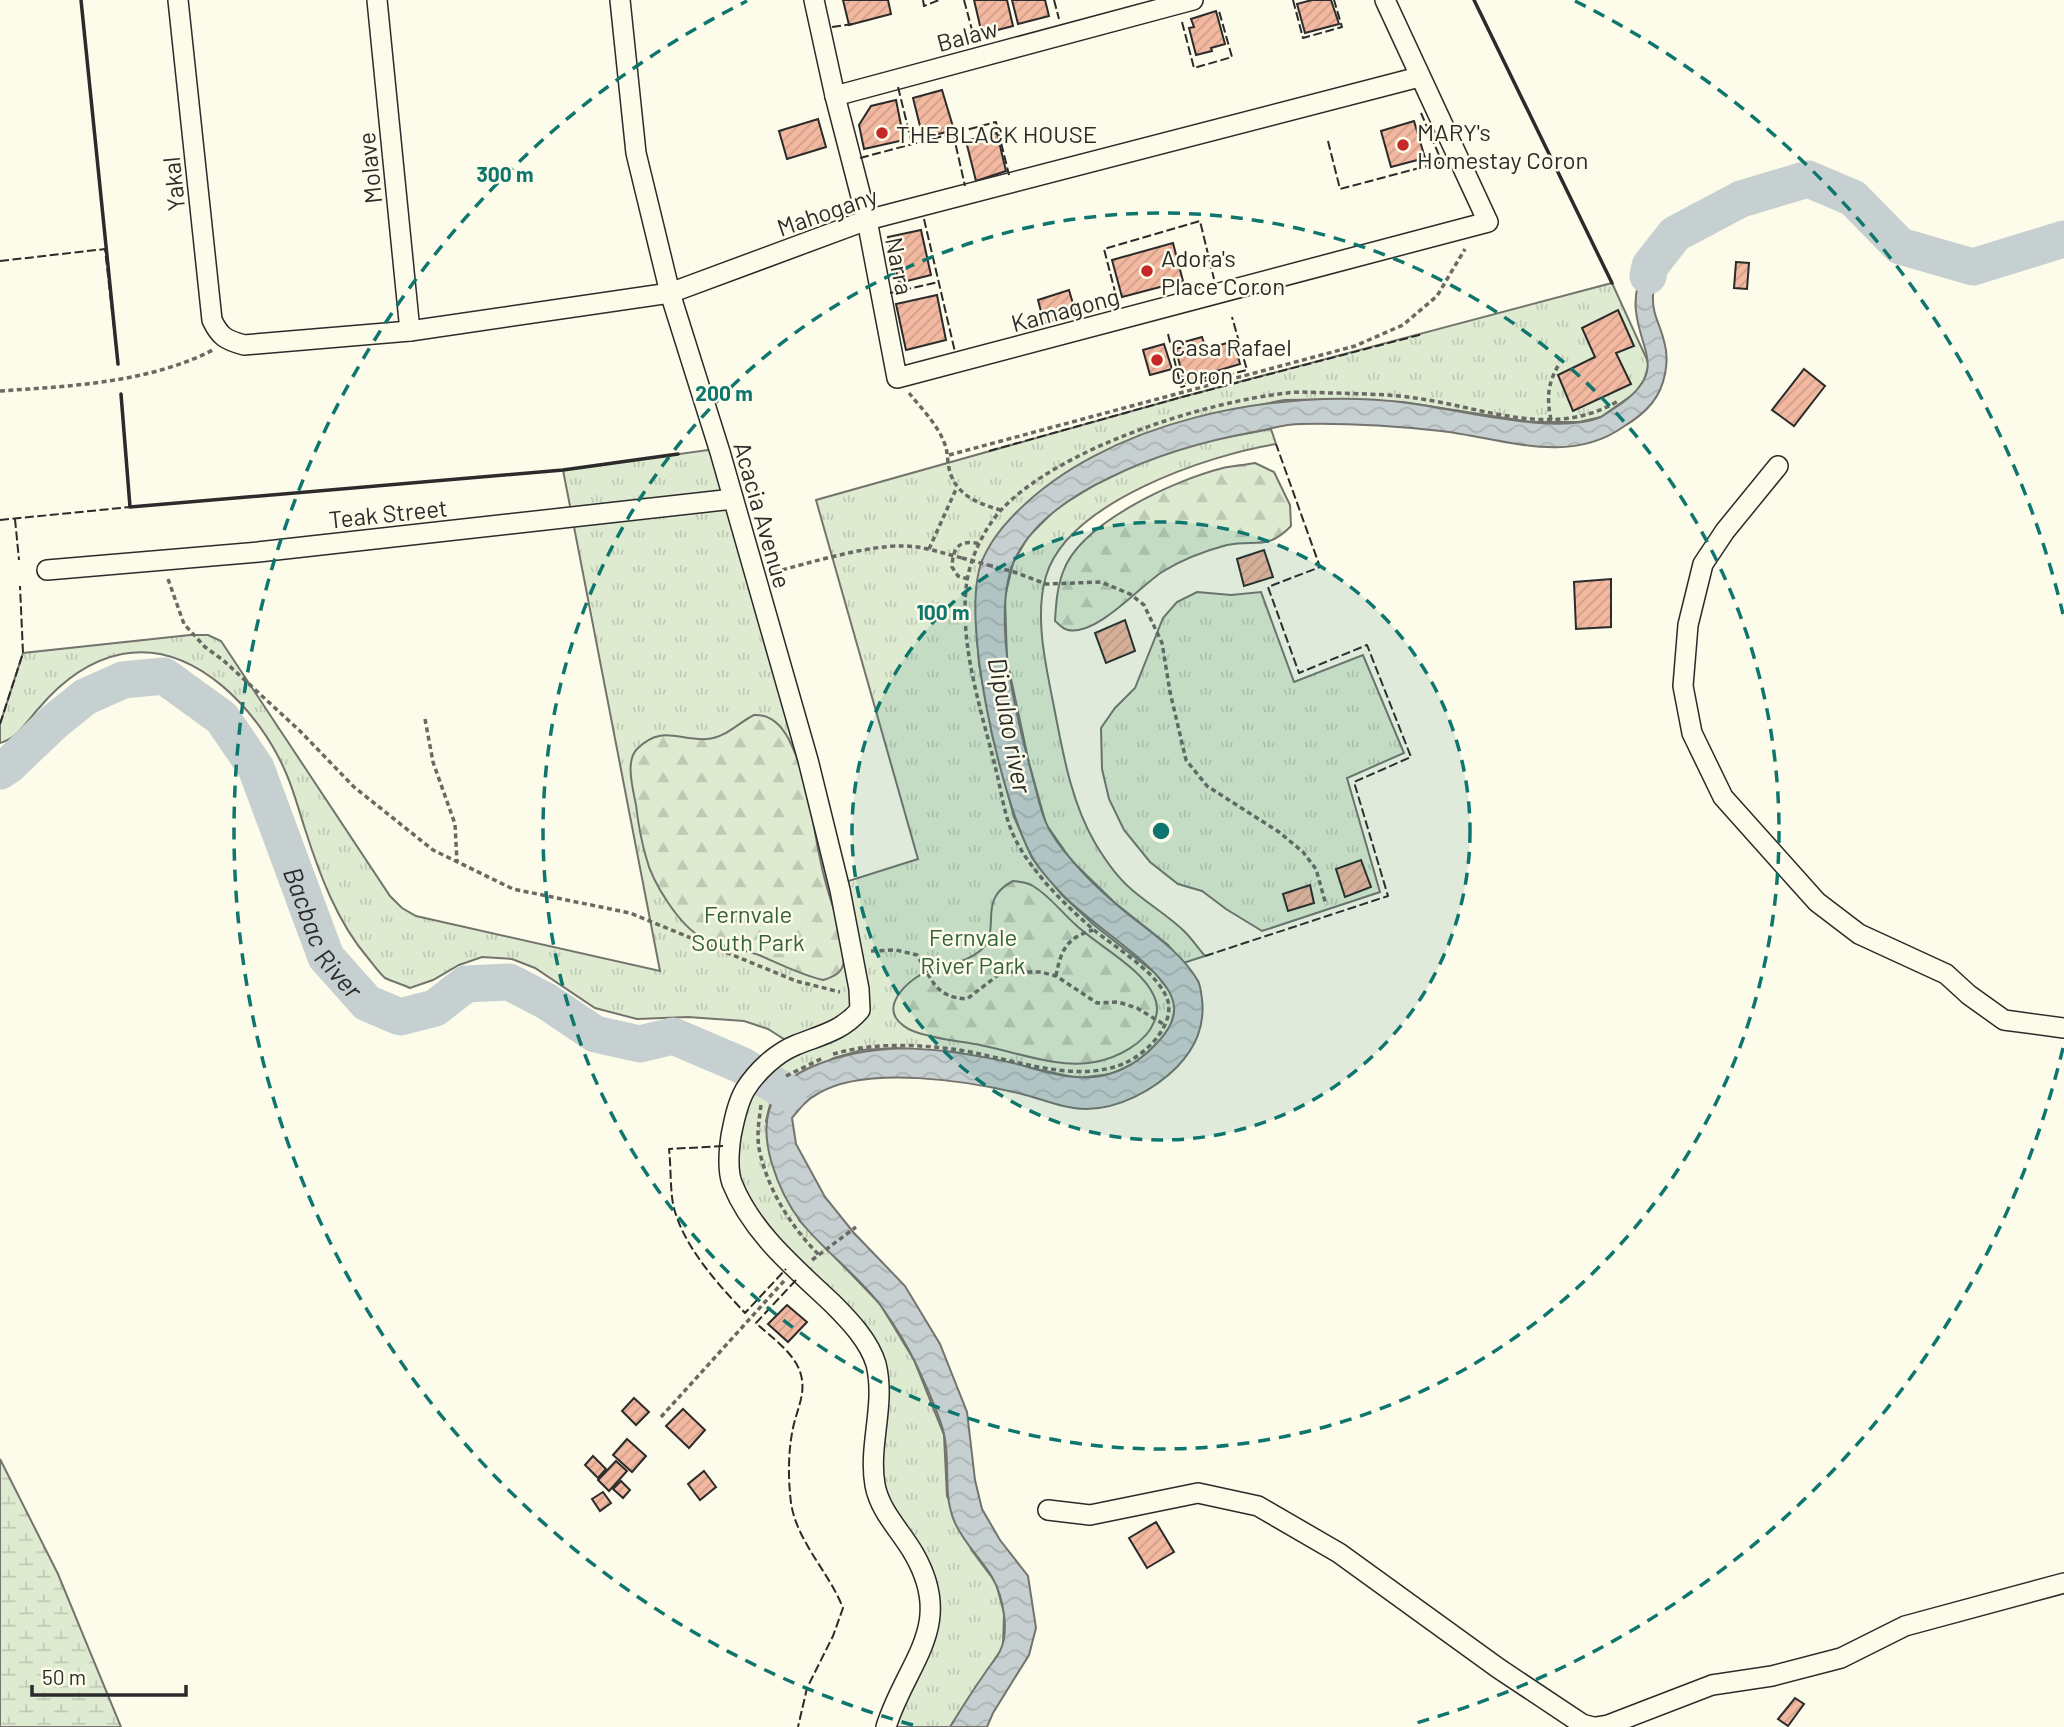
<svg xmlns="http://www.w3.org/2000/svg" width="2064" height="1727" viewBox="0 0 2064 1727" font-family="Barlow,sans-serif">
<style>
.grass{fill:url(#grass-tufts);stroke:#74746e;stroke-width:2}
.forest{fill:url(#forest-firs);stroke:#74746e;stroke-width:2}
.wetland{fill:url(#wetland-marsh);stroke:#74746e;stroke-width:2}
.water{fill:url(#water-waves);stroke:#74746e;stroke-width:2}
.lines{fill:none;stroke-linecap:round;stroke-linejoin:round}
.river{stroke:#c7d0d0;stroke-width:37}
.building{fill:url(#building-hatch);stroke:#2b2b2b;stroke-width:2}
.minor-casing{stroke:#2b2b2b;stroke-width:22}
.path{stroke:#6a6964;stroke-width:3.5;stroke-dasharray:5 3.5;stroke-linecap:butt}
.minor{stroke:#fdfbea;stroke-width:19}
.path-bridge{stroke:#6a6964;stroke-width:3.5;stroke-dasharray:5 3.5;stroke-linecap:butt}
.fence{stroke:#2b2b2b;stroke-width:2;stroke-dasharray:9 3.5;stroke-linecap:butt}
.wall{stroke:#2b2b2b;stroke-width:3.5}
.ring{fill:none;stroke:#0f766e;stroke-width:3.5;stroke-dasharray:12 9}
.poi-dot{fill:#c62828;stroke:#fdfbea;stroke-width:2.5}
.labels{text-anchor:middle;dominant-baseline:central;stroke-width:5;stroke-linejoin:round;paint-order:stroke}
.street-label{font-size:24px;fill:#2b2b2b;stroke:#fdfbea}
.poi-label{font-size:24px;fill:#2b2b2b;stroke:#fdfbea;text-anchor:start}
.park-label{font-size:24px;fill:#34623c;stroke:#fdfbea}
.water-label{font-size:26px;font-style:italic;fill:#2b2b2b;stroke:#fdfbea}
.centre{fill:#0f766e;stroke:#fdfbea;stroke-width:3.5}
.ring-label{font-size:21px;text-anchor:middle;font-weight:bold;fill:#0f766e;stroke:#fdfbea;stroke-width:5;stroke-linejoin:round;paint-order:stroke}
</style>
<defs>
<pattern id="grass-tufts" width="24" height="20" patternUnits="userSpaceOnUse" patternTransform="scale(1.75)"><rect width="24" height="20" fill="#deebd1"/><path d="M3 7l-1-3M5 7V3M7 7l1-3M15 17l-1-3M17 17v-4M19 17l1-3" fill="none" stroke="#bfcab4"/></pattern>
<pattern id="forest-firs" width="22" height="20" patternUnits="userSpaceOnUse" patternTransform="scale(1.75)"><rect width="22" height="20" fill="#deebd1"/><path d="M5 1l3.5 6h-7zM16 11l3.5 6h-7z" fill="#bfcab4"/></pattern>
<pattern id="wetland-marsh" width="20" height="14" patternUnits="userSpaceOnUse" patternTransform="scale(1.75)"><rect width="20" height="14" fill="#deebd1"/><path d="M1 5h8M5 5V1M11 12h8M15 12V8" fill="none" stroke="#bfcab4"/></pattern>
<pattern id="water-waves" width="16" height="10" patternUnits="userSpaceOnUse" patternTransform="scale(1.75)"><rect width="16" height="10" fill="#c7d0d0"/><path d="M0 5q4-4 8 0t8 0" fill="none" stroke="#abb3b3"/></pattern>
<pattern id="building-hatch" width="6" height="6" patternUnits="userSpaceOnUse" patternTransform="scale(1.75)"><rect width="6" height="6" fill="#f2b8a0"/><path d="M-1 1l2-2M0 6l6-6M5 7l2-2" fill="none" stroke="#d09e8a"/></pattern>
</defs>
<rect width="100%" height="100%" fill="#fdfbea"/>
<!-- grass -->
<g class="grass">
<path d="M1612,283l37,81 -5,16 -9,13 -34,24 -22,5h-48l-128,-20 -59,-3 -60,1 -79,16 -66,20 -157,124 -5,23 -1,37 3,44 13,70 22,83 18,41 30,37 32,30 61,48 17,21 3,15 -4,16 -11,16 -24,22 -25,11 -33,4 -123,-26 -59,-4 -34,2 -28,8 -55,29 -8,14 -5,20 33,99 81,84 34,56 30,75 3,61 26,56 23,31 8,30 -1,34 -53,80h-64l44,-136 -55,-104v-124l-114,-129 -29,-52 13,-91 48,-46 -25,-16 -24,-8 -56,-4 -51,2 -42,-11 -60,-40 -23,-9 -30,-2 -23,8 -26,15 -23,8c-8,-4 -17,-6 -25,-10 -6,-5 -12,-14 -17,-20 -31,-36 -49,-85 -63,-129 -6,-18 -11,-38 -19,-56 -26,-61 -91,-133 -164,-119 -35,7 -61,28 -83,54 -12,13 -21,30 -39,35v-19l23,-71 167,-18h18l13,6 169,255 12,12 14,8 244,55 -97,-501 152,-21 121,436 82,-26 -102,-359 366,-103z"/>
<path d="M1271,429l5,15c-68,11 -208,58 -230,132 -12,41 0,90 8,131 9,46 17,95 41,136 9,15 23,35 36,46 17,15 38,27 54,43 7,7 13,16 20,24l-22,7 -15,-18 -53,-42 -44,-43 -25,-36 -17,-61 -22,-103 -2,-63 8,-34 15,-26 29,-29 39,-24 50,-24 55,-18z"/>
<polygon points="1197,592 1231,595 1261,592 1294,682 1363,655 1404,753 1347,778 1380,892 1262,931 1226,909 1202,891 1178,884 1150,862 1124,830 1109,799 1102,769 1101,728 1115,708 1135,688 1163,618 1177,602"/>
</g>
<!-- forest -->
<g class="forest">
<path d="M1255,463l19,9 16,33 1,21c-24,25 -35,13 -64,19 -23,6 -44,14 -65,27 -23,15 -65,64 -94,58 -5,-1 -8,-5 -13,-9 1,-17 2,-33 8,-49 17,-49 112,-92 160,-104 10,-2 21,-3 32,-5z"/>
<path d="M754,715c19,-1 31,15 38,31 19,40 21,88 32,130 5,23 21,60 20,83 0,13 -10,18 -21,21 -22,-5 -43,-16 -64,-25 -18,-6 -39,-8 -56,-17 -23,-11 -51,-56 -57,-81 -5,-17 -8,-35 -10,-52 -3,-16 -11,-44 1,-56 25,-25 42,-8 70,-10 18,-1 31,-16 47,-24z"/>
<path d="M1013,881c6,1 14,1 20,5 17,10 29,27 43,39 22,21 66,43 78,71 4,8 4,17 0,26 -8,21 -37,36 -59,40 -37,7 -79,-10 -115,-17 -22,-4 -46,-6 -67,-14 -6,-2 -14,-8 -17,-13 -9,-14 7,-31 18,-39 19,-15 49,-12 68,-30 20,-21 -6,-49 31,-68z"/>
</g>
<!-- wetland -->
<polygon class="wetland" points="0,1459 58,1574 121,1727 0,1727"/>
<!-- water -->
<path class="water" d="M1675,234c-9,20 -21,40 -22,62 -1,18 7,28 11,45 6,20 1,46 -12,62 -7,9 -19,18 -29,24 -55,39 -121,11 -182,4 -46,-5 -94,-8 -140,-7 -16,0 -32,5 -47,8 -50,9 -96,22 -143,45 -38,18 -79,44 -97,84 -24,57 4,163 20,221 4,15 7,32 14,45 6,11 14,22 22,31 13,16 30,32 46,46 27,24 64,45 82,77 3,6 3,12 4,18 3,27 -6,48 -25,68 -23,23 -58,42 -91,42 -21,0 -44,-10 -64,-15 -53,-13 -155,-29 -203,-1 -12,6 -19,15 -27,25l4,26 29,53 29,36 51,53 35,58 27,68 8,68 7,29 18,31 28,36 8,52 -7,27 -36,58 -6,14h-37c11,-18 23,-37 35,-54 5,-8 11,-14 15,-22 10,-20 3,-55 -8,-74 -11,-18 -28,-34 -37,-54 -13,-29 -4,-59 -11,-89 -4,-18 -21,-55 -29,-72 -9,-19 -22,-39 -34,-56 -23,-31 -56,-54 -80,-84 -13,-17 -23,-38 -29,-58 -13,-43 -5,-77 37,-96 68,-30 134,-20 204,-5 20,5 42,13 63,14 31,3 59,-10 80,-33 12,-12 23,-28 16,-46 -12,-34 -85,-75 -112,-106 -11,-12 -24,-26 -31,-41 -28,-56 -70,-232 -47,-290 6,-15 18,-32 29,-43 91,-98 269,-132 397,-115 49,6 148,33 193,14 2,-1 19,-13 21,-14 45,-33 18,-52 14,-92 -2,-15 3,-37 11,-50 6,-10 19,-19 28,-27z"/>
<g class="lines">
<!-- river -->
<g class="river">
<polyline points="1648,276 1650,266 1675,234 1741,199 1808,179 1853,198 1900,246 1973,267 2064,239"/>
<path id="s1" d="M0,771l9,-6 45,-43 31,-25 38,-17 41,-4 58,42 34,50 70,189 41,46 33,14 35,-9 31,-24 43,-2 37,19 49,33 45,10 33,-8 68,29 47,28"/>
</g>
</g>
<!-- building -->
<g class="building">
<polygon points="843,0 888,0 891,14 849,25"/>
<polygon points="974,0 1007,0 1013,26 982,34"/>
<polygon points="1012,0 1045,0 1049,16 1018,24"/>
<polygon points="1312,0 1331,0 1339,24 1305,33 1297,4"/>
<polygon points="1216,11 1225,44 1211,48 1212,51 1196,55 1189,28 1194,27 1191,19"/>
<polygon points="942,90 954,130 923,138 913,98"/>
<polygon points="896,100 904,140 864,149 859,125 871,106"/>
<polygon points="818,119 826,147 787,159 779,131"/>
<polygon points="1414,121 1425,158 1391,167 1381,131"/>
<polygon points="997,133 1006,171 976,181 966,141"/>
<polygon points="921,230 931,275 899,283 888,237"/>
<polygon points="1173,243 1183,281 1122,297 1112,260"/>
<polygon points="1736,262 1749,263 1747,289 1734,288"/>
<polygon points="1069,290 1076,314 1044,323 1038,300"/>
<polygon points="937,295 946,340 906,350 896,304"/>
<polygon points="1618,310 1634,346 1616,353 1631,384 1573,411 1558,375 1595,357 1582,328"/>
<polygon points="1202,337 1206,349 1234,341 1240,364 1213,372 1213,376 1184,383 1176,349 1185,346 1184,342"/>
<polygon points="1164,344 1172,369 1150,375 1143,350"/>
<polygon points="1804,369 1825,386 1794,426 1772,410"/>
<polygon points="1264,550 1273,577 1244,586 1237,559"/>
<polygon points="1611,579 1611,627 1576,629 1574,582"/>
<polygon points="1125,620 1135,651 1106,663 1095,633"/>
<polygon points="1361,860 1371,887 1345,897 1336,869"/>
<polygon points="1310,885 1314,903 1288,911 1283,894"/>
<polygon points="787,1305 807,1322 788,1342 768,1324"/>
<polygon points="634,1398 649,1412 636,1425 622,1411"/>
<polygon points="683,1409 705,1430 689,1448 666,1426"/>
<polygon points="627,1439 646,1456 632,1472 613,1455"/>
<polygon points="593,1456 606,1469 598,1478 585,1465"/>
<polygon points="616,1461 627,1471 609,1491 598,1480"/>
<polygon points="704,1471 716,1487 700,1500 688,1484"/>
<polygon points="621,1481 630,1490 623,1498 613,1489"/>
<polygon points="603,1492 611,1503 600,1511 592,1499"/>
<polygon points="1156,1522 1174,1552 1147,1568 1129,1538"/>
<polygon points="1795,1698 1804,1704 1788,1726 1778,1719"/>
</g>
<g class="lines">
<defs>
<g id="minor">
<path d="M178,0l34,320c8,17 14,20 32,25l166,-14 260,-38 197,-73 552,-143"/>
<polyline points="377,0 410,331"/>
<path d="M620,0l16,153 34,140 50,159 88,308 32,130 19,99 1,21c-18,21 -39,25 -64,35 -20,8 -40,27 -51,45 -8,14 -11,31 -14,46 -2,14 -4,33 1,47 20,50 63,85 101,121 17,17 36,37 43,60 10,41 -8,81 -1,121 5,27 26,46 39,69 42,73 -8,108 -28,173"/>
<polyline points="814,0 835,96 867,220 897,378 1488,222 1385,0"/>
<polyline points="835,96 1193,0"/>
<polyline points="1778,466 1725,531 1703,564 1688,625 1683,686 1692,733 1723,797 1817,902 1859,934 1946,974 1969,995 2004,1020 2064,1028"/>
<polyline points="47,570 258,552 733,499"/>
<polyline points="1048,1510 1090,1515 1198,1493 1258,1506 1339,1553 1498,1668 1582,1724 1593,1727"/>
<polyline points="1596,1727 1608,1725 1712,1685 1772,1676 1841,1658 1905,1626 2064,1583"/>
</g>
</defs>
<!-- minor casing -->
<use href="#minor" class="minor-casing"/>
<!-- path -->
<g class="path">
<path d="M0,391c71,-5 148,-8 213,-41"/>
<path d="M909,393c12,15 28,31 35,49 4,9 3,17 5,26 5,26 29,36 52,42"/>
<path d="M1551,420c-4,-21 -4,-35 7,-54"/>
<polyline points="949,455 1355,346 1403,325 1437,296 1465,249"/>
<polyline points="929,549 957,487"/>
<polyline points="988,565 1014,572 1046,584 1101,582 1130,594 1144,605 1162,643 1170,692 1186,760 1207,786 1279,832 1303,852 1316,869 1326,905"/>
<path d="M774,572c35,-9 94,-27 129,-26 20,0 39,7 59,12"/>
<polyline points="168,579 184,624 205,647 223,660 300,731 354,787 433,850 513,889 630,913 796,981 840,992"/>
<path d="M968,579l-10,-3 -6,-9c1,-20 7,-28 28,-23"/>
<polyline points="425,719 433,762 455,824 457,862"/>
<path d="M871,951l25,-1 21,5c16,25 17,42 50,44l35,-27h39l15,4 41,27 21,-1 19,6 28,17"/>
<path d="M1056,976c5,-27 11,-38 37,-46"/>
<path d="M833,1054c39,-11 79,-10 119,-5 55,7 121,37 173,14 23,-10 55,-43 40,-69 -13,-25 -49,-46 -71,-64 -22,-19 -44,-40 -61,-63 -8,-10 -16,-23 -21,-35 -8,-19 -11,-42 -16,-62 -14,-58 -36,-121 -30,-181 2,-27 17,-59 35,-79 58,-62 203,-108 286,-117 15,-2 32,0 48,0 26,1 54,1 80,5 68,9 138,42 203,3"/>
<polyline points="786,1076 823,1058"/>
<path d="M761,1105c-2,16 -5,32 -1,48 9,39 32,75 60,103"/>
<polyline points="812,1260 856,1227"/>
<polyline points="661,1417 784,1281"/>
</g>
<!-- minor -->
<use href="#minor" class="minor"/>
<!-- path-bridge -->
<polyline class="path-bridge" points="962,558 988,565"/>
<!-- fence -->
<g class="fence">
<polyline points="923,0 924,6 939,0"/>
<polyline points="964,0 975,41"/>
<polyline points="1054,0 1059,19"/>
<polyline points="1293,0 1303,38 1342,27 1334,0"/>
<polyline points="1182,22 1194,68 1232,57 1219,11"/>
<polyline points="832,27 853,24"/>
<polyline points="898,87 912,144"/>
<polyline points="953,133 965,186"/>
<polyline points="1328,141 1340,189 1442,162 1421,113"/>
<polyline points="860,158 996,122 1009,175"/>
<polyline points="924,219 955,352"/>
<polyline points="0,261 105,249 118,364"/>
<polyline points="890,293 939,282"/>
<polyline points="1119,307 1104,249 1200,221 1214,279"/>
<polyline points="1168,334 1181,387 1247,370 1232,317"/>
<polyline points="989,451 1182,397 1423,334"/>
<polyline points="15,519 19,560"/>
<polyline points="0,520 130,507 121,394"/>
<polyline points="0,724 23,653 20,586"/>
<polyline points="1205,956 1388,896 1354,782 1411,757 1367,645 1299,673 1268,587 1320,567 1276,444"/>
<path d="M723,1146l-54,3c2,17 1,37 4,55 9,41 44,79 72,109l41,-44"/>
<path d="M796,1280l-40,43c15,14 40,31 45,52 5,19 -4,34 -8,53 -5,24 -5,50 -2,75 6,39 38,69 52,105l-10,28 -26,52 -9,39"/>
</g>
<!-- wall -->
<g class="wall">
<polyline points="81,0 118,364"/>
<polyline points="1474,0 1612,283"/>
<polyline points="121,394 130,507 563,470 678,454"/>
</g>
</g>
<!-- distance rings -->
<circle cx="1161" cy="831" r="309" fill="#0f766e" fill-opacity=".12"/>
<g class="ring">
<circle cx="1161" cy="831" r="309"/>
<circle cx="1161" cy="831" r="618"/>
<path d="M2063 1048A928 928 0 0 1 1409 1725M913 1725A928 928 0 0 1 747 1M1575 1A928 928 0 0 1 2063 614"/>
</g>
<!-- markers -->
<g class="poi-dot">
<circle cx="882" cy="133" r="7"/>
<circle cx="1403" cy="145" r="7"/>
<circle cx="1147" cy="271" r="7"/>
<circle cx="1157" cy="360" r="7"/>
</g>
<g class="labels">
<!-- street labels -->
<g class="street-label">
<text transform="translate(967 35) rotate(-15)">Balaw</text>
<text transform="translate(369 168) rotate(-96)">Molave</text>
<text transform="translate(173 184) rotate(-96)">Yakal</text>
<text transform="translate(827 211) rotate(-19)">Mahogany</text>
<text transform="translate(900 266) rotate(79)">Narra</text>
<text transform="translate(1065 309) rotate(-15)">Kamagong</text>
<text transform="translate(388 513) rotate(-6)">Teak Street</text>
<text transform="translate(763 515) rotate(74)">Acacia Avenue</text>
</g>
<!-- poi labels -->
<g class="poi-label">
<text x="1417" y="131">MARY's<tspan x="1417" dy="28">Homestay Coron</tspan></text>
<text x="896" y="133">THE BLACK HOUSE</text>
<text x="1161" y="257">Adora's<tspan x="1161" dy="28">Place Coron</tspan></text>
<text x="1171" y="346">Casa Rafael<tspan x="1171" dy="28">Coron</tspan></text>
</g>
<!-- park labels -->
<g class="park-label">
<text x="748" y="913">Fernvale<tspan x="748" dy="28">South Park</tspan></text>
<text x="973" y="936">Fernvale<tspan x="973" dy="28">River Park</tspan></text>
</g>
<!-- water labels -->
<g class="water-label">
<text transform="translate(1011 725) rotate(79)">Dipulao river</text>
<text stroke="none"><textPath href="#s1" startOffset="506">Bacbac River</textPath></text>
</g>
</g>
<circle cx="1161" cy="831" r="10" class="centre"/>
<g class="ring-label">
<text x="505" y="182">300 m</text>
<text x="724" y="401">200 m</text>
<text x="943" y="620">100 m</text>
</g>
<!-- scale -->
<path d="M32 1685v10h154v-10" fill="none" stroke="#2b2b2b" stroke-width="3.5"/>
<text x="42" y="1685" font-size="21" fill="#2b2b2b" stroke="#fdfbea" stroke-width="5" paint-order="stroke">50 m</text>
</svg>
